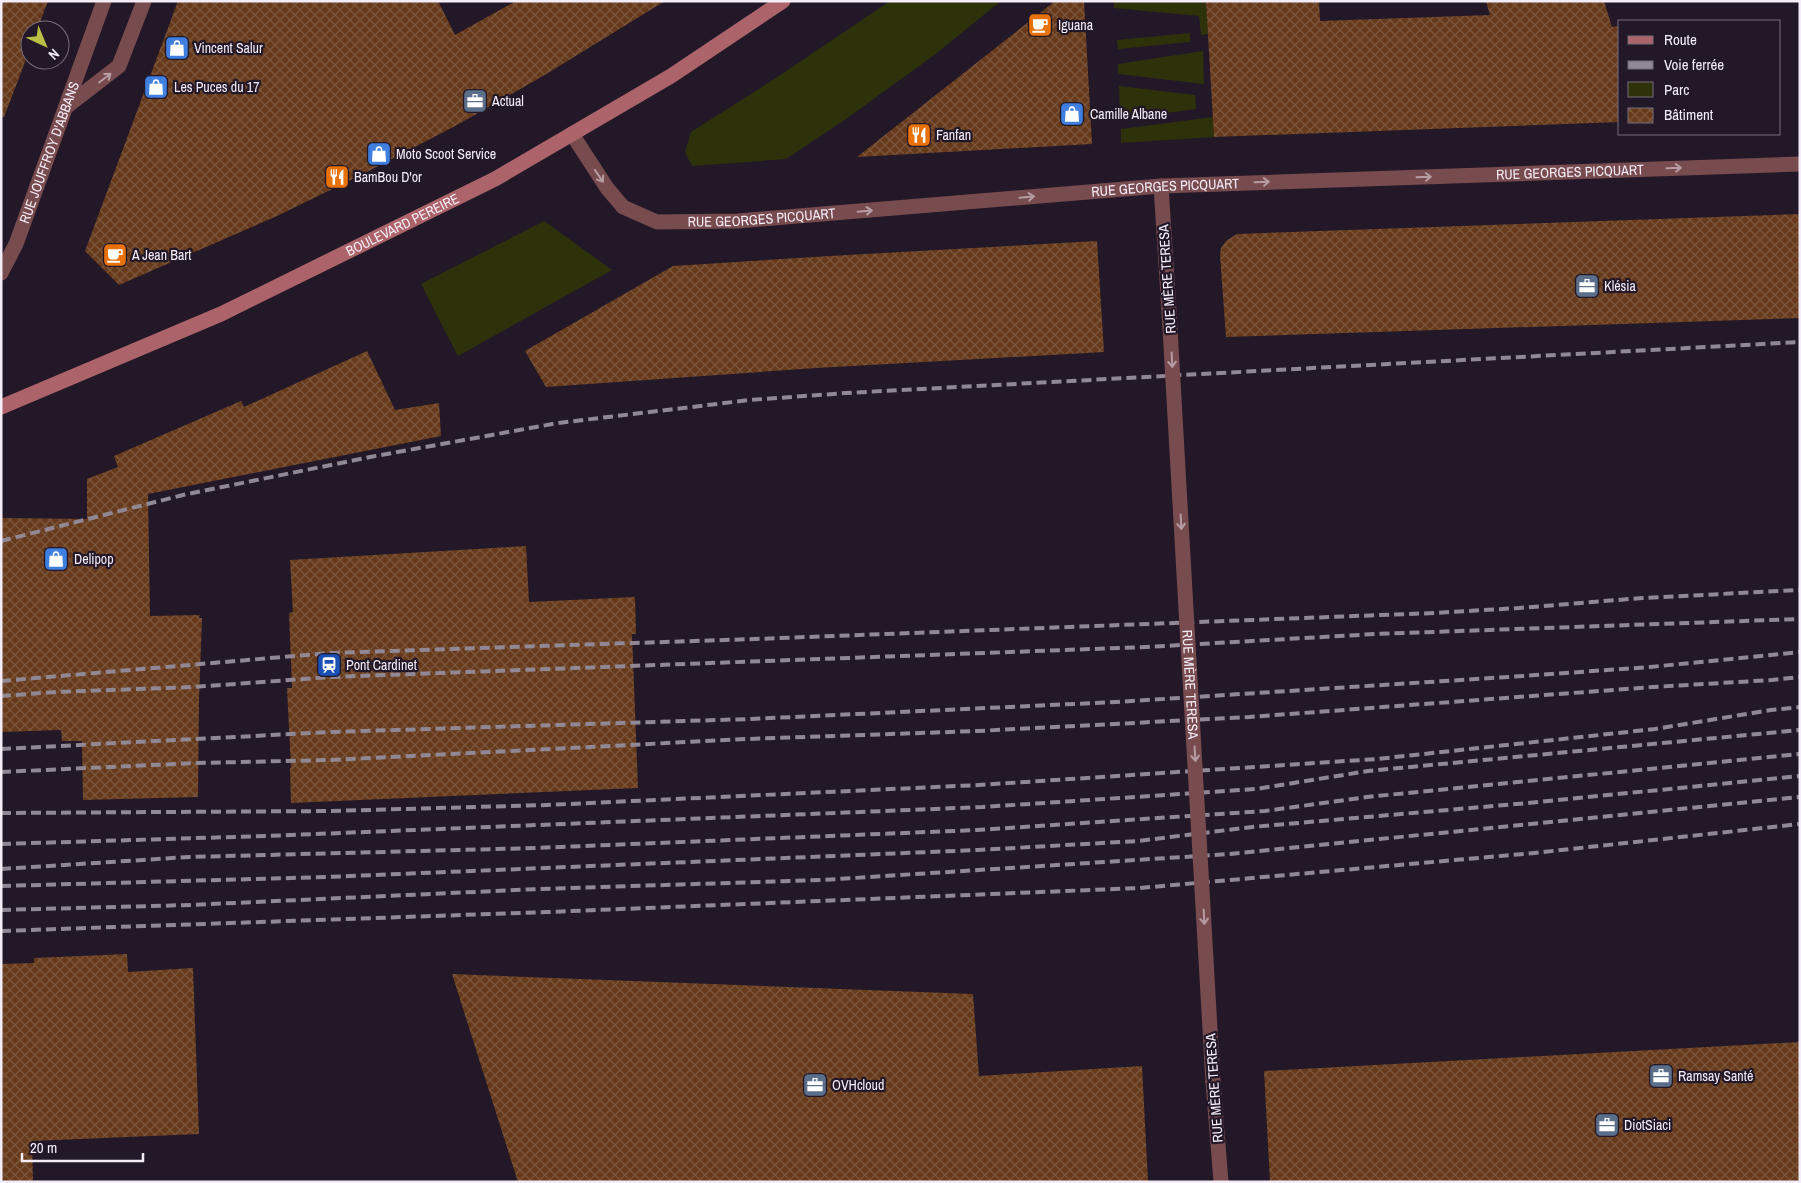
<svg xmlns="http://www.w3.org/2000/svg" width="1801" height="1183" viewBox="0 0 1801 1183" font-family="'Archivo Narrow',sans-serif">
<style>
.green{fill:#2e320b}
.building{fill:url(#building-cross-hatch)}
.lines{fill:none;stroke-linecap:round;stroke-linejoin:round}
.lane{stroke:#784b4e;stroke-width:15}
.street{stroke:#784b4e;stroke-width:15}
.secondary{stroke:#ac646a;stroke-width:15}
.rail{stroke:#918895;stroke-width:4;stroke-dasharray:10 5;stroke-linecap:butt}
.street-bridge{stroke:#784b4e;stroke-width:15}
.oneway{stroke:#b69ca3}
.labels{text-anchor:middle;dominant-baseline:central;stroke-width:4.5;stroke-linejoin:round;paint-order:stroke}
.poi-label{font-size:14px;fill:#f4edf8;stroke:#231828;text-anchor:start}
.street-label{font-size:14px;fill:#f4edf8;stroke:#231828}
</style>
<defs>
<pattern id="building-cross-hatch" width="8" height="8" patternUnits="userSpaceOnUse" patternTransform="scale(1.25)"><rect width="8" height="8" fill="#663a1b"/><path d="M0 0l8 8M0 8l8-8" fill="none" stroke="#7c573d"/></pattern>
</defs>
<rect width="100%" height="100%" fill="#231828"/>
<!-- green -->
<g class="green">
<polygon points="890,1 1001,1 933,56 846,119 786,159 692,166 685,152 691,132 773,80"/>
<polygon points="1114,1 1206,1 1208,34 1201,35 1199,16 1114,8"/>
<polygon points="1190,33 1190,42 1118,49 1117,40"/>
<polygon points="1203,51 1204,84 1118,74 1118,64"/>
<polygon points="1119,86 1195,95 1196,109 1120,119"/>
<polygon points="1213,117 1214,137 1121,143 1121,129"/>
<polygon points="544,221 612,270 458,356 421,284"/>
</g>
<!-- building -->
<g class="building">
<polygon points="1,1 48,1 37,30 30,30 30,49 4,117 1,117"/>
<polygon points="178,1 438,1 455,35 516,1 665,1 543,76 457,125 365,173 277,216 119,285 85,251"/>
<polygon points="1055,1 1084,1 1092,144 857,157"/>
<polygon points="1206,1 1319,1 1320,21 1490,15 1486,1 1604,1 1612,27 1620,26 1620,122 1214,137"/>
<polygon points="1800,214 1800,318 1226,337 1220,255 1221,248 1226,241 1237,234"/>
<polygon points="1097,241 1104,352 816,368 546,387 525,351 673,266 830,256"/>
<polygon points="367,351 395,410 439,403 441,436 148,494 150,616 200,615 199,618 202,618 199,699 198,797 83,800 82,741 62,741 61,730 1,732 1,518 87,519 87,479 118,467 114,456 241,401 244,407"/>
<polygon points="526,546 529,602 635,597 636,634 632,634 638,788 291,803 290,768 291,768 287,688 292,688 289,613 293,612 290,560"/>
<polygon points="127,954 128,972 193,968 199,1134 32,1141 33,1182 1,1182 1,964 34,963 34,958"/>
<polygon points="452,974 973,994 979,1076 1142,1066 1148,1182 518,1182"/>
<polygon points="1800,1042 1800,1182 1270,1182 1264,1071"/>
</g>
<g class="lines">
<!-- lane -->
<polyline class="lane" points="66,107 119,66 144,1"/>
<!-- street -->
<g class="street">
<path id="s1" d="M572,134l35,54 16,19 34,15 81,-1 423,-35 639,-22"/>
<polyline points="1161,186 1169,311"/>
<path id="s2" d="M1,273l15,-29 88,-243"/>
<polyline points="1213,1082 1221,1182"/>
</g>
<!-- secondary -->
<path class="secondary" id="s3" d="M1,407l220,-93 274,-135 176,-103 112,-75"/>
<!-- rail -->
<g class="rail">
<polyline points="1,541 183,495 370,457 558,423 750,400 846,393 1800,342"/>
<polyline points="1,681 330,653 755,639 1434,613 1519,608 1642,598 1800,590"/>
<polyline points="1,696 56,692 193,687 331,677 1146,647 1375,634 1800,619"/>
<polyline points="1,749 331,732 750,719 1116,702 1523,676 1650,667 1800,652"/>
<polyline points="1,772 197,763 331,760 747,739 978,731 1249,717 1653,687 1772,680 1800,677"/>
<polyline points="1,813 332,811 547,805 979,785 1377,759 1655,729 1771,710 1800,707"/>
<polyline points="1,844 266,836 983,807 1256,789 1368,771 1800,730"/>
<polyline points="1,869 189,857 535,848 977,830 1265,811 1367,797 1800,754"/>
<polyline points="1,886 327,877 978,850 1138,841 1252,827 1528,803 1800,776"/>
<polyline points="1,910 190,905 539,889 822,880 1230,854 1800,797"/>
<polyline points="1,931 548,912 1140,888 1534,853 1800,824"/>
</g>
<!-- street-bridge -->
<path class="street-bridge" id="s4" d="M1169,311l44,771"/>
</g>
<!-- one-way arrows -->
<defs><path id="oneway-shaft" d="M-6 0H5M1.5-3L5.5 0L1.5 3" fill="none" stroke-width="1.6" stroke-linecap="round" stroke-linejoin="round" transform="scale(1.25)"/></defs>
<g class="oneway">
<use href="#oneway-shaft" transform="translate(105 78) rotate(-37)"/>
<use href="#oneway-shaft" transform="translate(1674 168) rotate(-2)"/>
<use href="#oneway-shaft" transform="translate(599 176) rotate(56)"/>
<use href="#oneway-shaft" transform="translate(1424 177) rotate(-2)"/>
<use href="#oneway-shaft" transform="translate(1262 182) rotate(-2)"/>
<use href="#oneway-shaft" transform="translate(1027 197) rotate(-5)"/>
<use href="#oneway-shaft" transform="translate(865 211) rotate(-5)"/>
<use href="#oneway-shaft" transform="translate(1172 360) rotate(87)"/>
<use href="#oneway-shaft" transform="translate(1181 522) rotate(87)"/>
<use href="#oneway-shaft" transform="translate(1195 754) rotate(87)"/>
<use href="#oneway-shaft" transform="translate(1204 917) rotate(87)"/>
</g>
<!-- icons -->
<defs>
<symbol id="cafe-square" viewBox="-11 -11 22 22"><rect x="-9" y="-9" width="18" height="18" rx="4" fill="#e8710a" stroke="#231828"/><path d="M-5.5-4.5H6V0H3Q3 3.5 0 3.5H-2.5Q-5.5 3.5-5.5 0ZM3-3.2v2h1.7v-2ZM-6 4.5H4V6H-6Z" fill="#fff"/></symbol>
<symbol id="shop-square" viewBox="-11 -11 22 22"><rect x="-9" y="-9" width="18" height="18" rx="4" fill="#3f7fe0" stroke="#231828"/><path d="M-5-2.5h2.3a2.7 3.5 0 0 1 5.4 0H5L5.5 6h-11ZM-1.5-2.5h3a1.5 2.3 0 0 0-3 0Z" fill="#fff"/></symbol>
<symbol id="office-square" viewBox="-11 -11 22 22"><rect x="-9" y="-9" width="18" height="18" rx="4" fill="#5c6f8a" stroke="#231828"/><path d="M-6-3h4V-5.5h4V-3h4V5H-6ZM-1-4.5V-3h2v-1.5ZM-6 0V1H6V0Z" fill="#fff"/></symbol>
<symbol id="restaurant-square" viewBox="-11 -11 22 22"><rect x="-9" y="-9" width="18" height="18" rx="4" fill="#e8710a" stroke="#231828"/><path d="M-5-6h1v4h1v-4h1v4h1v-4h1v5L-1.5 .5V6h-2V.5L-5-1ZM5-6V6H3V1.5H1.5Q1.5-4 5-6Z" fill="#fff"/></symbol>
<symbol id="station-square" viewBox="-11 -11 22 22"><rect x="-9" y="-9" width="18" height="18" rx="4" fill="#1a4fb4" stroke="#231828"/><path d="M-3-6H3Q5-6 5-4V2Q5 4 3 4L4.5 6H3L1.5 4h-3L-3 6H-4.5L-3 4Q-5 4-5 2V-4Q-5-6-3-6ZM-3.5-4v3h7v-3ZM-3.5 1v1.5H-2V1ZM2 1v1.5H3.5V1Z" fill="#fff"/></symbol>
</defs>
<g fill-rule="evenodd">
<use href="#cafe-square" x="1026" y="11" width="28" height="28"/>
<use href="#shop-square" x="163" y="34" width="28" height="28"/>
<use href="#shop-square" x="142" y="73" width="28" height="28"/>
<use href="#office-square" x="461" y="87" width="28" height="28"/>
<use href="#shop-square" x="1058" y="100" width="28" height="28"/>
<use href="#restaurant-square" x="905" y="121" width="28" height="28"/>
<use href="#shop-square" x="365" y="140" width="28" height="28"/>
<use href="#restaurant-square" x="323" y="163" width="28" height="28"/>
<use href="#cafe-square" x="101" y="241" width="28" height="28"/>
<use href="#office-square" x="1573" y="272" width="28" height="28"/>
<use href="#shop-square" x="42" y="545" width="28" height="28"/>
<use href="#station-square" x="315" y="651" width="28" height="28"/>
<use href="#office-square" x="1647" y="1062" width="28" height="28"/>
<use href="#office-square" x="801" y="1071" width="28" height="28"/>
<use href="#office-square" x="1593" y="1111" width="28" height="28"/>
</g>
<g class="labels">
<!-- poi labels -->
<g class="poi-label">
<text x="1058" y="25">Iguana</text>
<text x="194" y="48">Vincent Salur</text>
<text x="174" y="87">Les Puces du 17</text>
<text x="492" y="101">Actual</text>
<text x="1090" y="114">Camille Albane</text>
<text x="936" y="135">Fanfan</text>
<text x="396" y="154">Moto Scoot Service</text>
<text x="354" y="177">BamBou D'or</text>
<text x="132" y="255">A Jean Bart</text>
<text x="1604" y="286">Klésia</text>
<text x="74" y="559">Delipop</text>
<text x="346" y="665">Pont Cardinet</text>
<text x="1678" y="1076">Ramsay Santé</text>
<text x="832" y="1085">OVHcloud</text>
<text x="1624" y="1125">DiotSiaci</text>
</g>
<!-- street labels -->
<g class="street-label">
<text stroke="none"><textPath href="#s2" startOffset="130">RUE JOUFFROY D'ABBANS</textPath></text>
<text stroke="none"><textPath href="#s1" startOffset="1041">RUE GEORGES PICQUART</textPath></text>
<text stroke="none"><textPath href="#s1" startOffset="636">RUE GEORGES PICQUART</textPath></text>
<text stroke="none"><textPath href="#s1" startOffset="231">RUE GEORGES PICQUART</textPath></text>
<text stroke="none"><textPath href="#s3" startOffset="441">BOULEVARD PEREIRE</textPath></text>
<text transform="translate(1167 279) rotate(-94)">RUE MÈRE TERESA</text>
<text stroke="none"><textPath href="#s4" startOffset="374">RUE MÈRE TERESA</textPath></text>
<text transform="translate(1214 1088) rotate(-94)">RUE MÈRE TERESA</text>
</g>
</g>
<!-- border -->
<rect width="1801" height="1183" fill="none" stroke="#f4edf8" stroke-width="5"/>
<!-- legend -->
<rect x="1618" y="20" width="162" height="115" fill="#231828" stroke="#776d7b"/>
<rect x="1628" y="36" width="25" height="8" fill="#ac646a" stroke="#776d7b"/>
<text x="1664" y="45" font-size="15" fill="#f4edf8">Route</text>
<rect x="1628" y="61" width="25" height="8" fill="#918895" stroke="#776d7b"/>
<text x="1664" y="70" font-size="15" fill="#f4edf8">Voie ferrée</text>
<rect x="1628" y="82" width="25" height="15" fill="#2e320b" stroke="#776d7b"/>
<text x="1664" y="95" font-size="15" fill="#f4edf8">Parc</text>
<rect x="1628" y="108" width="25" height="15" fill="url(#building-cross-hatch)" stroke="#776d7b"/>
<text x="1664" y="120" font-size="15" fill="#f4edf8">Bâtiment</text>
<!-- north arrow -->
<g transform="translate(45 45) rotate(136)"><circle r="24" fill="#231828" stroke="#776d7b"/>
<path d="M0-4L9 19L0 12L-9 19Z" fill="#bac045"/>
<text y="-8" font-size="14" font-weight="bold" text-anchor="middle" fill="#f4edf8">N</text>
</g>
<!-- scale -->
<path d="M22 1153v8h121v-8" fill="none" stroke="#f4edf8" stroke-width="2.5"/>
<text x="30" y="1153" font-size="15" fill="#f4edf8" stroke="#231828" stroke-width="4" paint-order="stroke">20 m</text>
</svg>
